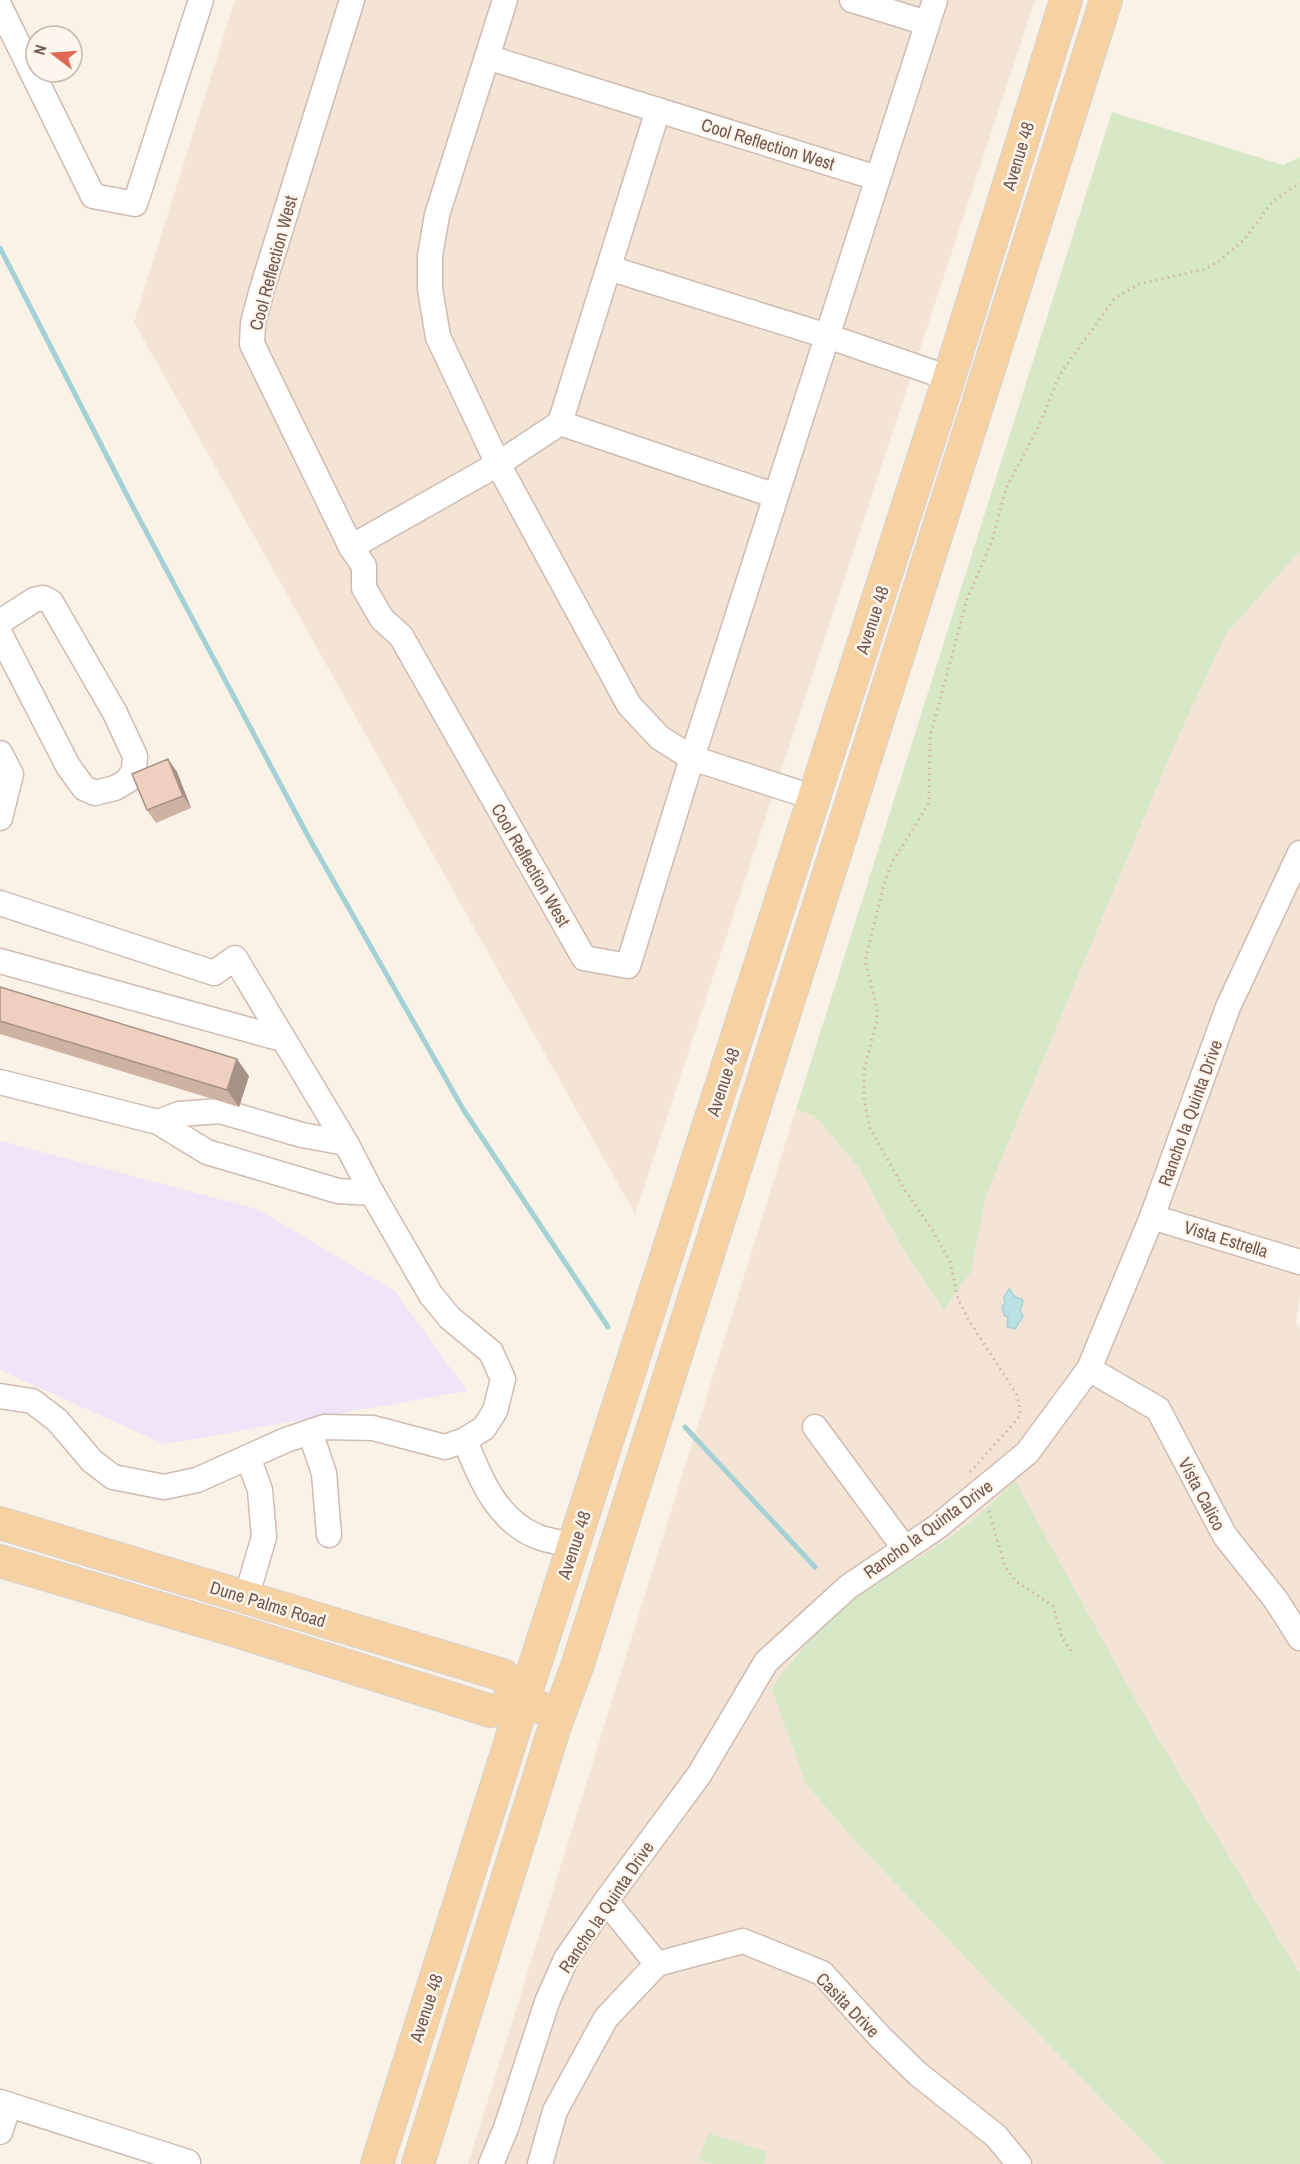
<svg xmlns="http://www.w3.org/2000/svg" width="1300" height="2164" viewBox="0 0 1300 2164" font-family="'Archivo Narrow',sans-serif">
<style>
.residential{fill:#f3e4d6}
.education{fill:#efe4f8}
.green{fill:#d6e8c6}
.water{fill:#bce1e4;stroke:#a3d1d5;stroke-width:1.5}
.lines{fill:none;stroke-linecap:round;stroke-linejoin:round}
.stream{stroke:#a3d1d5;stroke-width:5}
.minor-casing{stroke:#cfbcb1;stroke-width:27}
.major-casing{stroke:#d8d0cd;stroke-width:34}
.path{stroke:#d4b3a3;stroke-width:3;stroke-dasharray:1.5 4.5;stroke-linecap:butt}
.minor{stroke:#fff;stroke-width:24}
.major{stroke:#f6d2a3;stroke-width:32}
.wall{fill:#ceb3a5}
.shaded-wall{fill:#a79286}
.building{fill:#efd0c0;stroke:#a79286;stroke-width:1.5}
.labels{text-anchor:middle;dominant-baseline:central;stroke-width:5;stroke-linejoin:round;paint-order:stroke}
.street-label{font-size:18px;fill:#74584d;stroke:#fef6ed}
</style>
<rect width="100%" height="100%" fill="#fbf2e7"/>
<!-- residential -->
<g class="residential">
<polygon points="235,0 1035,0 635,1214 134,322"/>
<polygon points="1300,551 1300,1297 1296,1322 1300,1331 1300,1974 1143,1713 1015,1482 980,1513 942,1543 873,1586 828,1622 791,1660 806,1784 847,1832 996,1990 1165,2164 468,2164 796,1109 815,1116 859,1168 903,1249 944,1310 971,1272 986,1196 1175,744 1226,634"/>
</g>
<!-- education -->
<polygon class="education" points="0,1141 257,1209 395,1291 467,1391 164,1444 0,1370"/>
<!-- green -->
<g class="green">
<polygon points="1112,112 1283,165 1300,157 1300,551 1226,634 1175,744 986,1196 971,1272 944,1310 903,1249 859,1168 815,1116 796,1109"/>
<path d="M1015,1481l128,232 157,261v190h-135l-169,-174 -149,-158 -41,-48 -34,-95c27,-41 62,-77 103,-104 21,-15 44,-27 66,-42 27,-18 51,-40 74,-62z"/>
<polygon points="708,2133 767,2152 764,2164 711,2164 699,2160"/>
</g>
<!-- water -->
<polygon class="water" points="1009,1289 1015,1297 1022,1299 1023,1302 1020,1310 1023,1316 1015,1329 1007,1327 1008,1317 1004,1315 1002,1306 1005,1304 1004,1297"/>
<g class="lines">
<!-- stream -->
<g class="stream">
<polyline points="0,248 132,505 309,838 463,1109 608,1327"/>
<polyline points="685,1427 815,1567"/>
</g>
<defs>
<g id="minor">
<polyline points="352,0 262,289 253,323 252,344 351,547 364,566 364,588 382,619 401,636 584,958 628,966 692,758 935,0"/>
<polyline points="505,0 437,215 430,256 430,289 438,337 498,464 629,705 660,738 692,758 815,798"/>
<polyline points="852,0 927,23"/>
<polyline points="0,7 93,196 135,204 201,0"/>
<polyline points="487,57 877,178"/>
<polyline points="609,268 827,336 949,378"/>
<polyline points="560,423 776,496"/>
<polyline points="351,547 498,464 560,423 658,110"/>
<polyline points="0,622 34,600 43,598 51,602 115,713 135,756 134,771 127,781 115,788 95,793 84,788 68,766 0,634"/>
<polyline points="0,753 11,774 0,818"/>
<polyline points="0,903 214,973 235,958 346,1143 372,1193 431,1295 450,1318 491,1352 503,1379 495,1411 484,1428 465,1440 445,1447 373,1428 324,1427 286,1440 197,1480 164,1487 113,1477 92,1461 57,1420 32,1401 0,1396"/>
<polyline points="0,961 282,1039"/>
<polyline points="0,1082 158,1122 179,1114 220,1111 302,1135 346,1143"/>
<polyline points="158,1122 207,1152 338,1191 372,1193"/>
<polyline points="1152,1217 1300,1262"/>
<polyline points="1089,1369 1158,1409 1225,1536 1276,1600 1300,1638"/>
<polyline points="815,1427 905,1549"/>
<polyline points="310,1432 324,1473 329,1535"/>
<path d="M465,1440c15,39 33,83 76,98 11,3 22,5 32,8"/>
<polyline points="246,1598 264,1537 260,1490 248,1457"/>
<polyline points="606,1901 657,1964"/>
<polyline points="0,2102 188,2162 188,2164"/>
<polyline points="0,2132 9,2105"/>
<polyline points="491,2164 506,2128 547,2002 566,1959 606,1901 699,1775 766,1662 848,1587 937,1527 1027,1453 1089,1369 1152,1217 1228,1007 1300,853"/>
<polyline points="540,2164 555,2111 606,2018 657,1964 743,1941 822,1973 881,2038 918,2074 996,2136 1019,2164"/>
</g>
<g id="major">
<polyline points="0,1523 503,1675 523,1702"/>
<polyline points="0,1561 233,1630 491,1711 523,1702 539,1707"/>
<polyline points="377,2164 523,1702 949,378 1066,0"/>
<polyline points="418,2164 555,1726 578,1664 1106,0"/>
</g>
</defs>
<!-- minor casing -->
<use href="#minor" class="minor-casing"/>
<!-- major casing -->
<use href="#major" class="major-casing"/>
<!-- path -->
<g class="path">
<polyline points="970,1472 1019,1417 1020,1409 1017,1395 968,1319 958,1299 950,1262 933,1231 903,1187 870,1128 864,1100 864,1070 877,1020 877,1008 865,961 885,880 893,861 929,803 930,737 967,599 992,541 1006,488 1037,430 1060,374 1115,298 1139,284 1206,269 1219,261 1244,240 1272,202 1300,183"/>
<polyline points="989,1511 1005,1567 1016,1581 1053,1606 1062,1637 1072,1653"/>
</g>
<!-- minor -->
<use href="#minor" class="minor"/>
<!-- major -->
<use href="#major" class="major"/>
</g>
<!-- wall -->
<g class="wall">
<polygon points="168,759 177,772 191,808 156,823 147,810"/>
<polygon points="0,987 249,1076 239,1107 0,1034"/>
</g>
<!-- shaded-wall -->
<g class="shaded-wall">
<polygon points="168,759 177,772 191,808 183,796"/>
<polygon points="237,1059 249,1076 239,1107 227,1090"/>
</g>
<!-- building -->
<g class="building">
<polygon points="168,759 183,796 147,810 132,774"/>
<polygon points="0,987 237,1059 227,1090 0,1021"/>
</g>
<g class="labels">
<!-- street labels -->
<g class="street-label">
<text transform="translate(768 144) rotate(17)">Cool Reflection West</text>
<text transform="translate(1018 156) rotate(-73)">Avenue 48</text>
<text transform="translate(273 263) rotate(-75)">Cool Reflection West</text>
<text transform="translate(872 620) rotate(-72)">Avenue 48</text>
<text transform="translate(531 865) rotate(60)">Cool Reflection West</text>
<text transform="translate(723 1082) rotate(-72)">Avenue 48</text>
<text transform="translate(1190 1113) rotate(-70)">Rancho la Quinta Drive</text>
<text transform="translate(1226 1239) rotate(17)">Vista Estrella</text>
<text transform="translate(1202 1494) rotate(62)">Vista Calico</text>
<text transform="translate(928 1529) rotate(-36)">Rancho la Quinta Drive</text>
<text transform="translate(574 1545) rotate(-72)">Avenue 48</text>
<text transform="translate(268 1604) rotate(17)">Dune Palms Road</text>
<text transform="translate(606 1907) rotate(-56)">Rancho la Quinta Drive</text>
<text transform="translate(848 2005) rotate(46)">Casita Drive</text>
<text transform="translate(426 2008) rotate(-72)">Avenue 48</text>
</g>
</g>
<!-- north arrow -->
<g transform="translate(54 54) rotate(287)"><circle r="28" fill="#fef6ed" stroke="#c7b7ad" stroke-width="1.5"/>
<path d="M0-4.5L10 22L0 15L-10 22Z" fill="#df6953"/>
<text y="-9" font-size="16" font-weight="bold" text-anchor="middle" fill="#74584d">N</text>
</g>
</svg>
